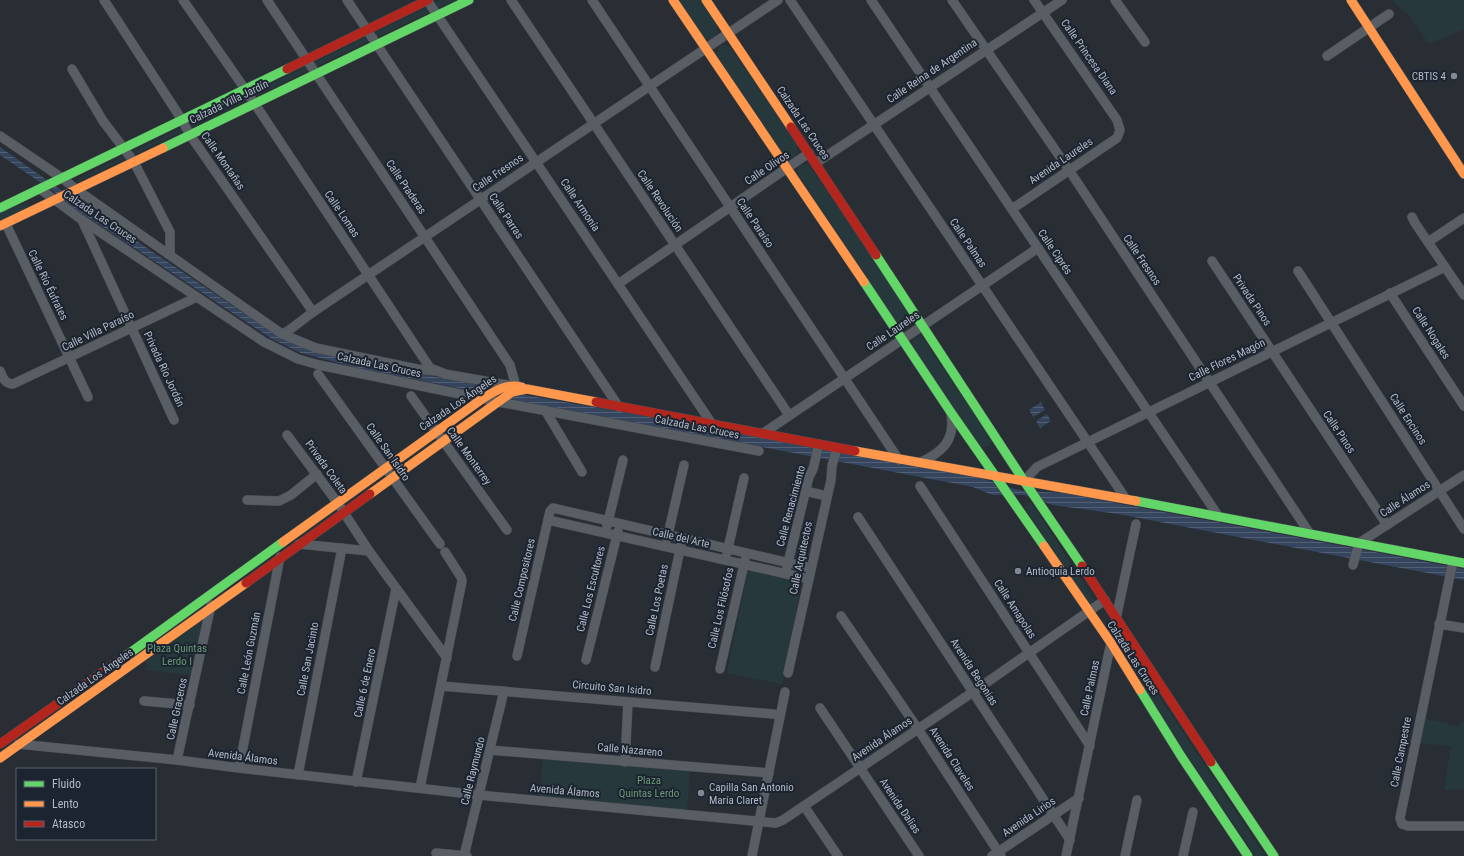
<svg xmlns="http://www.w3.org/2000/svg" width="1464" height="856" viewBox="0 0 1464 856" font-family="'Roboto Condensed',sans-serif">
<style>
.green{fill:#26383b}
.water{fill:url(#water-rules)}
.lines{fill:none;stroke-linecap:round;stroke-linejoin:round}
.street-casing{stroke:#474a50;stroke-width:10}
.fast-casing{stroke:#474a50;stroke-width:10}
.slow-casing{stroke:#474a50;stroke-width:10}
.jam-casing{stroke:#474a50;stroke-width:10}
.street{stroke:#595d64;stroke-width:9}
.fast{stroke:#63d668;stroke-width:9}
.slow{stroke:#ff974d;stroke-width:9}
.jam{stroke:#b3261e;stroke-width:9}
.poi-dot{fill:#838994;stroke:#1c2430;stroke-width:1.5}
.labels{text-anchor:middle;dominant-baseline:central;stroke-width:4;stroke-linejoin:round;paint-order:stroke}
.street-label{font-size:11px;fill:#b3bac7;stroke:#1c2430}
.poi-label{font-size:11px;fill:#b3bac7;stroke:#1c2430;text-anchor:start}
.park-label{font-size:11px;fill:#6a9876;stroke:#1c2430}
</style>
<defs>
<pattern id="water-rules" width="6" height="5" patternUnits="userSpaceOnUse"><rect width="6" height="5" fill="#36455e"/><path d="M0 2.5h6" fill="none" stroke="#515e74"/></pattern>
</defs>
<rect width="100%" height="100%" fill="#292e35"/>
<!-- green -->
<g class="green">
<polygon points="441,0 455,0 77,182 78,179"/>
<path d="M677,0h24c7,10 23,25 14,37 -3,4 -7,3 -11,2z"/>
<polygon points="1393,0 1464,0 1464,29 1429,44 1407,13 1402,10"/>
<polygon points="721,45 725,45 730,47 796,142 798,146 796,157 791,159 786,158 717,56 717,52"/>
<polygon points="804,164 809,165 912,315 912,321 909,328 902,330 796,171 798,167"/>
<polygon points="28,202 29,207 0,221 0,212"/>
<path d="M921,336l71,105 -4,5 -7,1 -69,-99c0,-8 2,-11 9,-12z"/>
<polygon points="1031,502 1095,601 1088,605 1025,507"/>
<polygon points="748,570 802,581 782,684 727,673"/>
<polygon points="207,608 193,675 146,670 146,652"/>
<polygon points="1131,654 1265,856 1255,856 1125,662 1125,658"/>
<polygon points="1423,718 1458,726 1464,720 1464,789 1444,790 1451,746 1418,743"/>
<polygon points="543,756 690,769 687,811 539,798"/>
</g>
<!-- water -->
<g class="water">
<path d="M0,147l61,43 215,145c20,11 41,17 63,23 54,14 109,18 163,33l459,81c22,5 42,16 64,19 12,1 25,1 38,2l401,76v11l-346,-66 -65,-9 -29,-10h-32l-19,-8 -458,-87 -14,-6 -22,-2 -121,-24 -57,-15 -29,-14 -204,-135 -12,-11 -56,-38z"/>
<polygon points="1041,402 1045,410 1033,417 1029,410"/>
<polygon points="1047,414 1051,421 1040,428 1036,421"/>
</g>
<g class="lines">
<defs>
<g id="street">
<polyline points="104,0 182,120 190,135 313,312"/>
<polyline points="183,0 245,89 430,368 445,374 507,385"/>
<polyline points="267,0 510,365 517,390"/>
<polyline points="347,0 619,407"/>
<polyline points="427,0 712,424"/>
<polyline points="511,0 789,415"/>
<polyline points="592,0 899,460"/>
<polyline points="790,0 1126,499"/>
<polyline points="871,0 1219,517"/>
<polyline points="952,0 1069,170 1310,534"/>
<polyline points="1115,0 1145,42"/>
<polyline points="1327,56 1389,14"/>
<polyline points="72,69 103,121 134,162 170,232 170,255"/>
<polyline points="0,136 62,178 77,190 282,334 316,348 417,369 435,371"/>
<polyline points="816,163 1062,0"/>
<polyline points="40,189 82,220 264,342 298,359 319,365 499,402 759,451"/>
<polyline points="1012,209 1117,138 1120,130 1117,120 1034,0"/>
<polyline points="1412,217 1415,223 1464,295"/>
<polyline points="82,220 174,420"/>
<polyline points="6,224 88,397"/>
<polyline points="1428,242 1464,218"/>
<polyline points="1212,261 1387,525"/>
<polyline points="1298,271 1464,529"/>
<polyline points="618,284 809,153"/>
<polyline points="1390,293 1464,406"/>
<polyline points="282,334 288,331 313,312 778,0"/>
<path d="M0,371c3,7 5,13 13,13l184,-87"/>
<polyline points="318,374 440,544"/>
<polyline points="411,396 507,530"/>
<polyline points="545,410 582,472"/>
<polyline points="762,434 1038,248"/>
<polyline points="287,435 337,502 369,551 447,658"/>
<path d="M919,463c22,-10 37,-22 32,-49"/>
<polyline points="1024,481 1037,467 1445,267"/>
<polyline points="920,486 1090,746"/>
<polyline points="805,491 827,496"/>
<polyline points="247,500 279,501 291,495 317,474"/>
<polyline points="858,517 1070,840"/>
<polyline points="548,520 809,579"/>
<polyline points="607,526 623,460"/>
<polyline points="667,539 684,465"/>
<polyline points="299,544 369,551"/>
<polyline points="727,553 744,478"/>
<polyline points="1453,561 1400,818 1402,824 1408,826 1464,826"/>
<polyline points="1353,565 1359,543 1464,475"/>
<polyline points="787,567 809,477 813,469 819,444"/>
<polyline points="841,616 918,729 1001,856"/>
<polyline points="1439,624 1464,628"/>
<polyline points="517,656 550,511 553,508 811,568"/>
<polyline points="586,660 618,531"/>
<polyline points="655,667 681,545"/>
<polyline points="720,669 745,560"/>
<polyline points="788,673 831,480 832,466 837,448"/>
<polyline points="441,686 773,714 780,716"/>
<polyline points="144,701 190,705"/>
<polyline points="820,708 919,856"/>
<polyline points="18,744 177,760 239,768 479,795 776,823 783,820 973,692 1105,600"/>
<polyline points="490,750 769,773"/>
<polyline points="177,760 211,605"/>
<polyline points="625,762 628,702"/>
<polyline points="239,768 280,557"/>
<polyline points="298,775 342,548"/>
<polyline points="356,782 396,589"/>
<polyline points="420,788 462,581 461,577 445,552"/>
<polyline points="804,806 838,856"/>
<polyline points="436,853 467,856"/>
<polyline points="464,856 504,691"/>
<polyline points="752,856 785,692"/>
<polyline points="992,856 1079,798"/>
<polyline points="1066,856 1136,524"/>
<polyline points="1125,856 1137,800"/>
<polyline points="1183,856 1193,812"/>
</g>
<g id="fast">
<polyline points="163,148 469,0"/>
<polyline points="0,208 287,69"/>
<polyline points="876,255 1024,481 1082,566"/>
<polyline points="864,282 950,411 1044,546"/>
<polyline points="1136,501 1464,563"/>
<polyline points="127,655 283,542"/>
<polyline points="1140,690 1181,756 1248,856"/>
<polyline points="1211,762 1274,856"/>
</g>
<g id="slow">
<polyline points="673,0 864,282"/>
<polyline points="706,0 791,127"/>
<polyline points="1351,0 1464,174"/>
<polyline points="0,226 163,148"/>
<polyline points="855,451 1136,501"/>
<polyline points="370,494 512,392 527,389 596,402"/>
<path d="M283,542l199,-143c13,-8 24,-16 40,-12"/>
<polyline points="1044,546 1111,643 1140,690"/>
<polyline points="0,758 246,583"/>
</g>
<g id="jam">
<polyline points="287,69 428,0"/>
<polyline points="791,127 876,255"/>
<polyline points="596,402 855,451"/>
<polyline points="1082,566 1211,762"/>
<polyline points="246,583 370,494"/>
<polyline points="0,744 127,655"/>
</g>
</defs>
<!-- street casing -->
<use href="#street" class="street-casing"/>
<!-- fast casing -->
<use href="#fast" class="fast-casing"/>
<!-- slow casing -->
<use href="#slow" class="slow-casing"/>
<!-- jam casing -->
<use href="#jam" class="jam-casing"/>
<!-- street -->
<use href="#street" class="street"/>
<!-- fast -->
<use href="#fast" class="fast"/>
<!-- slow -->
<use href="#slow" class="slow"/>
<!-- jam -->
<use href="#jam" class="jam"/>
</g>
<!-- markers -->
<g class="poi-dot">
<circle cx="1454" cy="76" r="4"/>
<circle cx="1018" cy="571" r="4"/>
<circle cx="701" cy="793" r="4"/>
</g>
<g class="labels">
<!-- street labels -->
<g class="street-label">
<text transform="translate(1089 57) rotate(55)">Calle Princesa Diana</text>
<text transform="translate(932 71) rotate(-34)">Calle Reina de Argentina</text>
<text transform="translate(229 102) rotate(-26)">Calzada Villa Jardín</text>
<text transform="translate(803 123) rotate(56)">Calzada Las Cruces</text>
<text transform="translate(223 161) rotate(55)">Calle Montañas</text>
<text transform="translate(1061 161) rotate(-34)">Avenida Laureles</text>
<text transform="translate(767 168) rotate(-34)">Calle Olivos</text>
<text transform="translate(498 173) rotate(-34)">Calle Fresnos</text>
<text transform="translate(406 187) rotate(56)">Calle Praderas</text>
<text transform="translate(660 201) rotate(56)">Calle Revolución</text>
<text transform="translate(580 205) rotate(56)">Calle Armonía</text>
<text transform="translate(342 214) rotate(56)">Calle Lomas</text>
<text transform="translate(506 216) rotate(56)">Calle Parras</text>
<text transform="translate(100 217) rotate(34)">Calzada Las Cruces</text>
<text transform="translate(755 223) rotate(56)">Calle Paraíso</text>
<text transform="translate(968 243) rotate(56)">Calle Palmas</text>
<text transform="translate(1055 252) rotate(56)">Calle Ciprés</text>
<text transform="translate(1142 260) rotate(56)">Calle Fresnos</text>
<text transform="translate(48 285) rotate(64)">Calle Río Éufrates</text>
<text transform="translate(1252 300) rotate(56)">Privada Pinos</text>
<text transform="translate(98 331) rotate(-26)">Calle Villa Paraíso</text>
<text transform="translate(893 331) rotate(-34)">Calle Laureles</text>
<text transform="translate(1431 333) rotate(57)">Calle Nogales</text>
<text transform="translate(1227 360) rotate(-26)">Calle Flores Magón</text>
<text transform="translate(379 365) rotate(12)">Calzada Las Cruces</text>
<text transform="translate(164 369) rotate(65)">Privada Río Jordán</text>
<text transform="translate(458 403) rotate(-34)">Calzada Los Ángeles</text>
<text transform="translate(1408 419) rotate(57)">Calle Encinos</text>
<text transform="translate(697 427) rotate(11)">Calzada Las Cruces</text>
<text transform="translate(1339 432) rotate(56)">Calle Pinos</text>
<text transform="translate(388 452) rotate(55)">Calle San Isidro</text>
<text transform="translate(469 456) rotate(54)">Calle Monterrey</text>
<text transform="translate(326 467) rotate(54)">Privada Coleta</text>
<text transform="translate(1405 499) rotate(-33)">Calle Álamos</text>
<text transform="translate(791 506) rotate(-75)">Calle Renacimiento</text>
<text transform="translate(681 538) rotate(13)">Calle del Arte</text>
<text transform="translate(801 558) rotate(-78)">Calle Arquitectos</text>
<text transform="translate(522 580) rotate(-77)">Calle Compositores</text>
<text transform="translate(591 589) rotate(-76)">Calle Los Escultores</text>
<text transform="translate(657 600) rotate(-78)">Calle Los Poetas</text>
<text transform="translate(721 608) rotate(-77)">Calle Los Filósofos</text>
<text transform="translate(1015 609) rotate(57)">Calle Amapolas</text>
<text transform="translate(249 653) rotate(-79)">Calle León Guzmán</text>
<text transform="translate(1133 658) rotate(57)">Calzada Las Cruces</text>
<text transform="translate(308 659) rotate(-79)">Calle San Jacinto</text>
<text transform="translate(974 672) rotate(57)">Avenida Begonias</text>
<text transform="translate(95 677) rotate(-35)">Calzada Los Ángeles</text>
<text transform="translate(365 683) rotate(-78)">Calle 6 de Enero</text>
<text transform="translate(612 688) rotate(5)">Circuito San Isidro</text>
<text transform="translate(1090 688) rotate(-78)">Calle Palmas</text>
<text transform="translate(177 709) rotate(-78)">Calle Graceros</text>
<text transform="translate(882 739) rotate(-34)">Avenida Álamos</text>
<text transform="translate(630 750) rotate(5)">Calle Nazareno</text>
<text transform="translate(1401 752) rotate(-79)">Calle Campestre</text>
<text transform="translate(243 757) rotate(7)">Avenida Álamos</text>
<text transform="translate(952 759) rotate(57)">Avenida Claveles</text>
<text transform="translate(473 771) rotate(-76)">Calle Raymundo</text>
<text transform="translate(565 791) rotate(5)">Avenida Álamos</text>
<text transform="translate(900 806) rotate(56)">Avenida Dalias</text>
<text transform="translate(1029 817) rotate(-34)">Avenida Lirios</text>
</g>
<!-- poi labels -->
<g class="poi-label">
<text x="1446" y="76" text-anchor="end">CBTIS 4</text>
<text x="1026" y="571">Antioquia Lerdo</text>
<text x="709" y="787">Capilla San Antonio<tspan x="709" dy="13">María Claret</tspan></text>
</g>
<!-- park labels -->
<g class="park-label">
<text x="177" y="648">Plaza Quintas<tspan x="177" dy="13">Lerdo I</tspan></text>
<text x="649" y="780">Plaza<tspan x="649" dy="13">Quintas Lerdo</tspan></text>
</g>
</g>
<!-- legend -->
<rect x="16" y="768" width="140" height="72" fill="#1c2430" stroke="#58606c"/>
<rect x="24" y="781" width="20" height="6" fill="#63d668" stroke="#58606c"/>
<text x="52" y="788" font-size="12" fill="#b3bac7">Fluido</text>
<rect x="24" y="801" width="20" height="6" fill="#ff974d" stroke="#58606c"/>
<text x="52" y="808" font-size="12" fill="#b3bac7">Lento</text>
<rect x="24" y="821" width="20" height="6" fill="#b3261e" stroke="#58606c"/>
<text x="52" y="828" font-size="12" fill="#b3bac7">Atasco</text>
</svg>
